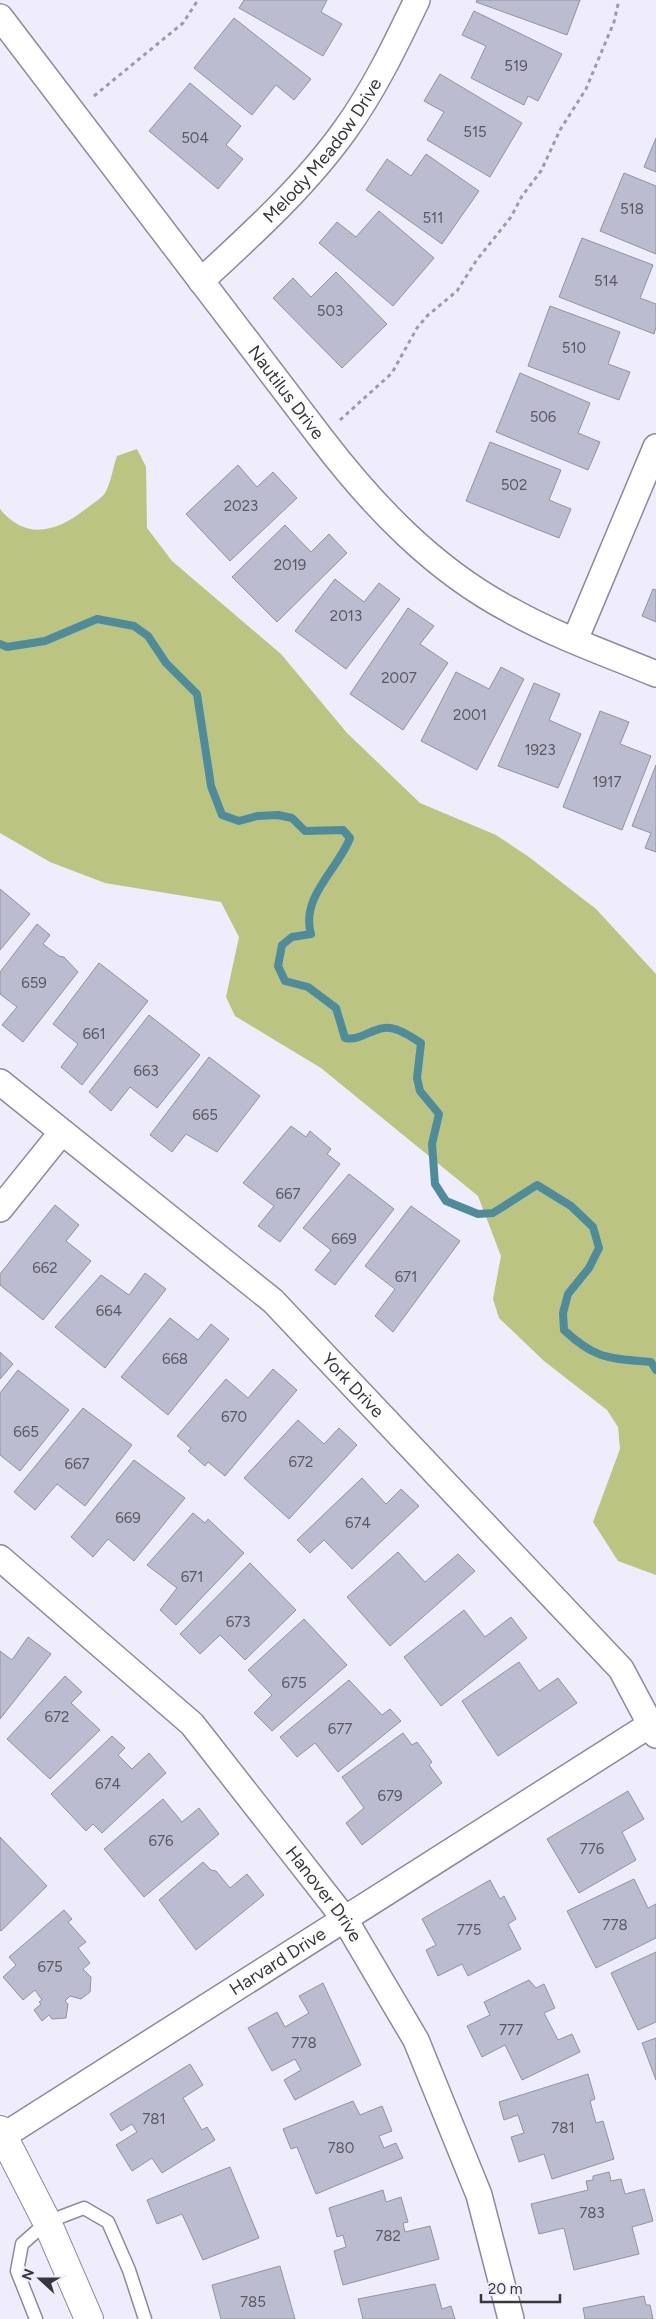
<svg xmlns="http://www.w3.org/2000/svg" width="656" height="2319" viewBox="0 0 656 2319" font-family="Figtree,sans-serif">
<style>
.forest{fill:#bbc480}
.lines{fill:none;stroke-linecap:round;stroke-linejoin:round}
.stream{stroke:#4e8c9b;stroke-width:8}
.building{fill:#bbbccf;stroke:#9192a4}
.service-casing{stroke:#8e8a9d;stroke-width:15}
.minor-casing{stroke:#8e8a9d;stroke-width:28}
.tertiary-casing{stroke:#8e8a9d;stroke-width:30}
.path{stroke:#9d9ba8;stroke-width:3;stroke-dasharray:4 4;stroke-linecap:butt}
.service{stroke:#fff;stroke-width:12}
.minor{stroke:#fff;stroke-width:25}
.tertiary{stroke:#fff;stroke-width:28}
.labels{text-anchor:middle;dominant-baseline:central;stroke-width:4.5;stroke-linejoin:round;paint-order:stroke}
.number-label{font-size:15px;fill:#595863}
.street-label{font-size:18px;fill:#38373f;stroke:#efecfc}
</style>
<rect width="100%" height="100%" fill="#efecfc"/>
<!-- forest -->
<path class="forest" d="M137,449l9,18 1,61 25,33 109,93 66,79 73,70 76,32 33,22 67,52 60,65v601l-38,-14 -25,-39 27,-73 -2,-22 -11,-17 -63,-49 -45,-43 -6,-19 8,-43 -23,-60 -157,-128 -86,-52 -9,-19 13,-60 -18,-35 -116,-19 -55,-21 -50,-29v-324c27,33 58,22 87,-1 5,-4 14,-9 18,-15 6,-10 8,-26 12,-37z"/>
<g class="lines">
<!-- stream -->
<path class="stream" d="M0,644l7,3 38,-6 52,-22 37,7 14,10 18,27 31,31 14,92 11,29 17,6 18,-5 21,-1 14,3 13,13 38,-1 7,8c-11,30 -50,59 -39,96l-19,3 -10,8 -4,21 7,15 23,6 28,21 9,30c15,3 24,-8 39,-10 12,-2 27,9 37,15l-4,35 3,13 19,23 -7,30 3,40 11,17 32,13 15,-1 44,-28 34,21 22,21 6,21 -10,20 -21,26 -5,19 1,17c32,30 45,28 87,32l5,8"/>
</g>
<!-- building -->
<g class="building">
<polygon points="244,0 327,0 321,12 342,24 323,56 239,8"/>
<polygon points="477,0 580,0 567,35 476,2"/>
<polygon points="474,11 562,54 538,101 528,96 524,105 471,78 486,46 462,35"/>
<polygon points="234,18 311,79 294,100 276,85 252,115 194,68"/>
<polygon points="440,74 522,123 490,177 427,140 444,112 424,101"/>
<polygon points="190,83 241,126 226,145 243,159 218,189 149,131"/>
<polygon points="656,138 656,172 644,167"/>
<polygon points="426,154 479,191 442,244 366,190 387,159 411,176"/>
<polygon points="624,173 656,186 656,254 600,231"/>
<polygon points="379,211 434,258 393,306 319,243 337,222 356,237"/>
<polygon points="582,238 653,265 640,298 656,304 656,327 654,334 559,297"/>
<polygon points="336,272 387,324 342,368 273,298 293,278 311,297"/>
<polygon points="550,306 620,332 608,364 630,372 619,400 528,366"/>
<polygon points="520,373 590,403 578,433 600,442 588,470 496,432"/>
<polygon points="490,442 561,470 549,500 571,509 559,538 466,501"/>
<polygon points="238,465 257,487 273,472 297,498 230,561 186,514"/>
<polygon points="285,525 311,552 329,534 347,553 277,622 232,577"/>
<polygon points="335,579 364,602 379,583 400,599 346,669 295,631"/>
<polygon points="653,589 656,590 656,622 642,616"/>
<polygon points="408,608 434,626 420,644 448,663 403,730 350,694"/>
<polygon points="501,667 524,679 477,770 421,741 456,672 489,689"/>
<polygon points="534,683 560,694 549,720 581,734 558,788 498,766"/>
<polygon points="600,711 629,722 620,744 651,756 622,830 563,807"/>
<polygon points="656,765 656,852 645,848 651,833 632,826"/>
<polygon points="0,889 30,914 0,950"/>
<polygon points="37,924 50,935 43,944 59,956 64,957 78,972 23,1042 2,1025 17,1007 0,994 0,972"/>
<polygon points="99,963 148,1001 82,1085 61,1067 78,1044 53,1024"/>
<polygon points="149,1015 200,1055 157,1108 130,1087 111,1111 89,1092"/>
<polygon points="209,1057 260,1096 217,1152 186,1134 172,1152 150,1135"/>
<polygon points="291,1126 306,1137 310,1131 331,1149 327,1154 340,1164 280,1242 258,1226 274,1206 243,1183"/>
<polygon points="349,1174 394,1209 335,1285 315,1270 331,1250 303,1228"/>
<polygon points="55,1205 79,1225 66,1241 91,1261 43,1320 0,1285 0,1274"/>
<polygon points="411,1206 460,1241 393,1332 375,1316 395,1289 365,1266"/>
<polygon points="145,1273 166,1289 105,1368 55,1327 101,1275 129,1295"/>
<polygon points="170,1318 198,1340 211,1324 229,1339 168,1415 121,1377"/>
<polygon points="0,1352 13,1364 0,1379"/>
<polygon points="273,1369 297,1390 225,1476 208,1462 205,1466 188,1451 191,1448 177,1436 226,1379 248,1398"/>
<polygon points="18,1370 69,1410 20,1471 0,1455 0,1393"/>
<polygon points="83,1408 132,1445 85,1506 57,1484 35,1510 14,1492"/>
<polygon points="298,1420 324,1444 339,1428 357,1445 289,1519 244,1478"/>
<polygon points="134,1460 185,1498 134,1561 108,1539 93,1557 71,1537"/>
<polygon points="362,1478 386,1504 401,1489 419,1506 352,1569 324,1540 310,1553 297,1540"/>
<polygon points="193,1513 205,1523 208,1519 244,1553 176,1625 160,1610 177,1588 147,1565"/>
<polygon points="398,1552 425,1582 458,1554 475,1571 390,1646 347,1597"/>
<polygon points="250,1563 296,1610 245,1660 220,1635 200,1654 180,1634"/>
<polygon points="464,1610 485,1637 511,1617 527,1638 441,1706 404,1657"/>
<polygon points="304,1619 347,1665 272,1731 254,1713 272,1695 248,1670"/>
<polygon points="28,1637 51,1654 0,1719 0,1651 12,1660"/>
<polygon points="519,1662 539,1691 558,1678 577,1703 498,1756 462,1701"/>
<polygon points="65,1676 82,1692 71,1703 100,1730 50,1779 7,1739"/>
<polygon points="349,1680 382,1715 390,1709 401,1721 338,1772 315,1743 297,1757 280,1737"/>
<polygon points="403,1733 412,1745 417,1742 432,1762 429,1765 442,1783 362,1845 346,1823 364,1808 342,1777"/>
<polygon points="112,1736 125,1748 118,1755 132,1769 149,1753 166,1773 102,1833 93,1824 86,1831 51,1794"/>
<polygon points="628,1791 644,1819 622,1832 636,1860 579,1893 547,1839"/>
<polygon points="163,1799 182,1822 199,1808 219,1834 144,1897 104,1849"/>
<polygon points="0,1837 47,1886 1,1931 0,1930"/>
<polygon points="203,1862 211,1870 216,1871 230,1888 247,1874 264,1895 196,1950 159,1900"/>
<polygon points="634,1879 648,1908 656,1904 656,1938 596,1968 567,1911"/>
<polygon points="490,1880 500,1899 504,1896 516,1919 508,1924 521,1949 468,1976 462,1964 438,1976 426,1950 436,1945 422,1919"/>
<polygon points="64,1910 72,1919 68,1922 86,1942 78,1948 90,1963 83,1969 91,1977 90,1992 81,1999 70,1996 65,2001 68,2004 66,2018 52,2019 49,2015 42,2021 34,2010 41,2004 39,2002 42,2000 35,1990 23,2000 3,1977 16,1965 9,1957"/>
<polygon points="656,1952 656,2022 638,2030 611,1973"/>
<polygon points="529,1980 536,1988 544,1984 555,2008 544,2013 558,2040 572,2034 580,2052 522,2080 505,2045 482,2057 467,2026 490,2015 484,2002"/>
<polygon points="323,1983 361,2065 295,2100 284,2080 301,2070 295,2059 272,2071 248,2028 277,2012 285,2027 309,2013 299,1996"/>
<polygon points="656,2038 656,2080 642,2043"/>
<polygon points="190,2064 203,2085 183,2098 202,2130 207,2127 215,2140 162,2173 152,2158 132,2171 116,2145 137,2132 132,2124 121,2131 110,2114"/>
<polygon points="588,2074 595,2099 590,2101 596,2123 603,2121 614,2159 552,2179 544,2154 519,2162 511,2137 524,2133 518,2115 504,2120 499,2102"/>
<polygon points="353,2101 360,2115 382,2106 392,2131 379,2136 384,2148 396,2143 403,2158 316,2194 297,2147 291,2149 283,2129"/>
<polygon points="230,2167 259,2238 203,2260 182,2214 157,2224 147,2200"/>
<polygon points="609,2172 611,2181 621,2179 625,2194 644,2189 653,2221 632,2227 639,2254 574,2270 564,2228 539,2234 531,2204 588,2190 586,2181 593,2180 593,2176"/>
<polygon points="383,2190 386,2202 401,2197 408,2222 403,2223 405,2232 430,2226 439,2259 343,2285 334,2251 346,2247 343,2235 337,2237 329,2208"/>
<polygon points="280,2266 295,2319 221,2319 212,2285"/>
<polygon points="435,2284 442,2309 451,2306 455,2319 363,2319 358,2299"/>
<polygon points="644,2296 646,2305 650,2305 653,2319 585,2319 583,2308"/>
</g>
<g class="lines">
<defs>
<polyline id="service" points="36,2319 17,2271 22,2244 47,2222 84,2208 108,2222 129,2270 145,2319"/>
<g id="minor">
<path id="s1" d="M0,17l321,421c52,68 113,132 189,172 46,26 98,44 146,64"/>
<path id="s2" d="M201,281c51,-47 104,-95 144,-151 29,-40 51,-86 72,-130"/>
<polyline points="575,640 656,447"/>
<path id="s3" d="M0,1082l273,219 348,368 35,66"/>
<polyline points="0,1209 62,1132"/>
<path id="s4" d="M0,1558l192,166 152,194 72,122 63,155 32,124"/>
<path id="s5" d="M0,2138l656,-417"/>
</g>
<polyline id="tertiary" points="0,2130 47,2222 89,2319"/>
</defs>
<!-- service casing -->
<use href="#service" class="service-casing"/>
<!-- minor casing -->
<use href="#minor" class="minor-casing"/>
<!-- tertiary casing -->
<use href="#tertiary" class="tertiary-casing"/>
<!-- path -->
<g class="path">
<polyline points="94,96 183,23 198,0"/>
<polyline points="340,420 392,373 417,328 427,316 457,291 476,261 511,217 522,196 541,171 560,130 586,89 614,22 619,0"/>
</g>
<!-- service -->
<use href="#service" class="service"/>
<!-- minor -->
<use href="#minor" class="minor"/>
<!-- tertiary -->
<use href="#tertiary" class="tertiary"/>
</g>
<g class="labels">
<!-- number labels -->
<g class="number-label">
<text x="516" y="66">519</text>
<text x="475" y="132">515</text>
<text x="195" y="138">504</text>
<text x="632" y="209">518</text>
<text x="433" y="218">511</text>
<text x="606" y="281">514</text>
<text x="330" y="311">503</text>
<text x="574" y="348">510</text>
<text x="543" y="417">506</text>
<text x="514" y="485">502</text>
<text x="241" y="506">2023</text>
<text x="290" y="565">2019</text>
<text x="346" y="616">2013</text>
<text x="399" y="678">2007</text>
<text x="470" y="715">2001</text>
<text x="540" y="750">1923</text>
<text x="607" y="782">1917</text>
<text x="34" y="983">659</text>
<text x="94" y="1034">661</text>
<text x="146" y="1071">663</text>
<text x="205" y="1115">665</text>
<text x="288" y="1194">667</text>
<text x="344" y="1239">669</text>
<text x="45" y="1268">662</text>
<text x="406" y="1277">671</text>
<text x="109" y="1311">664</text>
<text x="175" y="1359">668</text>
<text x="234" y="1417">670</text>
<text x="26" y="1432">665</text>
<text x="301" y="1462">672</text>
<text x="77" y="1464">667</text>
<text x="128" y="1518">669</text>
<text x="358" y="1523">674</text>
<text x="192" y="1577">671</text>
<text x="238" y="1622">673</text>
<text x="294" y="1683">675</text>
<text x="57" y="1717">672</text>
<text x="340" y="1729">677</text>
<text x="108" y="1784">674</text>
<text x="390" y="1796">679</text>
<text x="161" y="1841">676</text>
<text x="592" y="1849">776</text>
<text x="615" y="1925">778</text>
<text x="469" y="1930">775</text>
<text x="50" y="1967">675</text>
<text x="511" y="2030">777</text>
<text x="304" y="2043">778</text>
<text x="154" y="2119">781</text>
<text x="563" y="2128">781</text>
<text x="341" y="2148">780</text>
<text x="592" y="2213">783</text>
<text x="388" y="2236">782</text>
<text x="253" y="2302">785</text>
</g>
<!-- street labels -->
<g class="street-label">
<text stroke="none"><textPath href="#s2" startOffset="179">Melody Meadow Drive</textPath></text>
<text stroke="none"><textPath href="#s1" startOffset="472">Nautilus Drive</textPath></text>
<text stroke="none"><textPath href="#s3" startOffset="466">York Drive</textPath></text>
<text stroke="none"><textPath href="#s4" startOffset="469">Hanover Drive</textPath></text>
<text stroke="none"><textPath href="#s5" startOffset="329">Harvard Drive</textPath></text>
</g>
</g>
<!-- north arrow -->
<g transform="translate(40 2279) rotate(291)" stroke="#efecfc" stroke-width="4" paint-order="stroke">
<path d="M0-4L9 19L0 12L-9 19Z" fill="#38373f"/>
<text y="-8" font-size="14" font-weight="bold" text-anchor="middle" fill="#38373f">N</text>
</g>
<!-- scale -->
<path d="M481 2294v8h79v-8" fill="none" stroke="#38373f" stroke-width="2.5"/>
<text x="488" y="2294" font-size="15" fill="#38373f" stroke="#efecfc" stroke-width="4" paint-order="stroke">20 m</text>
</svg>
